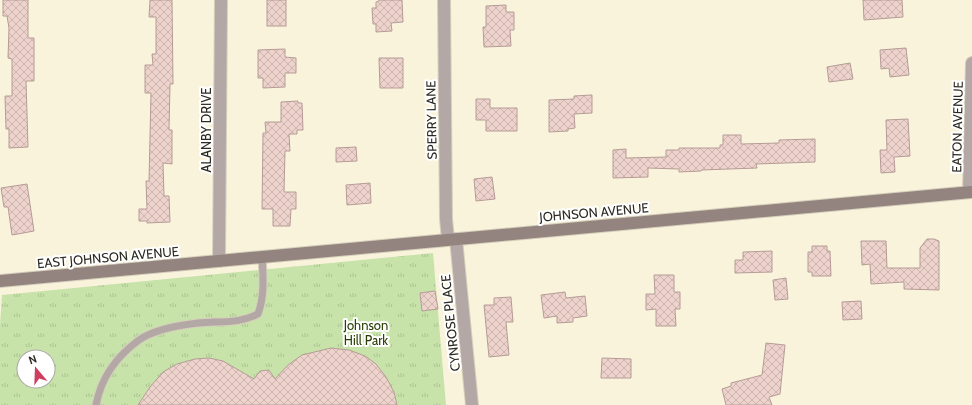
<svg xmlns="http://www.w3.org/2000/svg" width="972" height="405" viewBox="0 0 972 405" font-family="Cabin,sans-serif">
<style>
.park{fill:url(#park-tufts);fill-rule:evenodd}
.building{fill:url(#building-cross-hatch);stroke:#b59c96}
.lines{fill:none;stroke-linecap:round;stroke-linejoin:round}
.lane-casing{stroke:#d5cfbb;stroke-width:9}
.street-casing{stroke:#d5cfbb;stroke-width:14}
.secondary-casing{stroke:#d5cfbb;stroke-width:14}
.lane{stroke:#b3a8a5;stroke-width:7}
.street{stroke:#b3a8a5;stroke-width:12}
.secondary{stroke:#948480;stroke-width:12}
.labels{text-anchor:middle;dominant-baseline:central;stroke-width:4;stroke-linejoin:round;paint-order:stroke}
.street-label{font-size:13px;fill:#2d2a22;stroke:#fff}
.park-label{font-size:13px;fill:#2a3f04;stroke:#fff}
</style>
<defs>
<pattern id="park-tufts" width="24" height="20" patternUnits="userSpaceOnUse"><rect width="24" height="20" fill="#c8e3aa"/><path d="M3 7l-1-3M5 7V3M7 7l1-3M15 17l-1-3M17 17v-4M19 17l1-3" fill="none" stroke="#acc392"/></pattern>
<pattern id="building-cross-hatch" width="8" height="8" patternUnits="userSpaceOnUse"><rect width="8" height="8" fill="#edd3cc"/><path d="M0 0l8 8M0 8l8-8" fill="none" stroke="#ccb5af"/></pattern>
</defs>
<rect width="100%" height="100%" fill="#faf3dc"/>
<!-- park -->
<path class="park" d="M433,253l13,152h-446v-80l2,-30zM24,357h24v24h-24z"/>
<!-- building -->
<g class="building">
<polygon points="3,0 28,0 28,38 34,38 34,81 26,81 28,147 9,148 9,129 6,129 5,96 12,96 12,59 8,58 9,28 7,16 3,16"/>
<polygon points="150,0 172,0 173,84 170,84 169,130 172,130 172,164 163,163 164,196 169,196 170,222 147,223 147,221 139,221 139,209 147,209 146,181 149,181 151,93 145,93 145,65 153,65 152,54 156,54 156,17 149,17"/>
<rect x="267" y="0" width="19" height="26"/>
<polygon points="379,0 402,0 403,22 391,23 392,31 376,32 376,24 373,24 372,8 376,8 376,2 379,1"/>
<polygon points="863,0 902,0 903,17 864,20"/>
<polygon points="506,5 506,12 514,12 514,30 510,30 511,46 484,47 483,27 486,27 486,6"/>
<polygon points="906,48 909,75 890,77 889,68 881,69 880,50"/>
<polygon points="285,49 285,57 296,58 296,73 285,73 285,87 263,88 263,78 258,78 258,50"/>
<polygon points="379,58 403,58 403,88 380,88"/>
<polygon points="850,63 853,79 829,82 827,67"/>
<polygon points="592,95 592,113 574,114 575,128 568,129 568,131 549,132 549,100 574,99 574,96"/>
<polygon points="476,99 490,99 490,108 517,108 517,131 486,131 486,120 476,120"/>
<polygon points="298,101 298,103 302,103 303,130 297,130 297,134 289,134 290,151 285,151 284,192 296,192 296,209 291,209 290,226 273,226 273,209 262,209 263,133 266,133 265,122 281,122 281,102"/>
<polygon points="908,119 910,156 894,157 895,172 881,173 880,150 887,150 886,120"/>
<polygon points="723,135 741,135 741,144 779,143 779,140 815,139 815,162 756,164 757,168 701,170 701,171 679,172 679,169 648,168 648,177 613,178 613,150 626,149 626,158 666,157 666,150 679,150 679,148 720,148 720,145 723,145"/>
<polygon points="356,147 357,161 336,162 336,148"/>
<polygon points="492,177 495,199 476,201 474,179"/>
<polygon points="370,183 371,203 347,205 346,185"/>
<polygon points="27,184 34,231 12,235 8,207 4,207 1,188"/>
<polygon points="927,239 934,239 939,241 939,290 904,289 904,282 871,284 870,264 862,265 861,241 886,241 887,268 920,268 920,248"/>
<polygon points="812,246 827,246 827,251 830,251 831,276 812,276 812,272 808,272 808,252 812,252"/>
<polygon points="772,251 772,272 735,273 735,260 743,260 743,252"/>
<polygon points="654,275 674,275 674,292 680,292 680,309 675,309 676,326 656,326 656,309 646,310 646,294 655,294"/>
<polygon points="786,278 788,299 775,300 773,280"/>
<polygon points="435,291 438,309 422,311 420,293"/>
<polygon points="565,292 566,298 585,296 587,316 573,318 573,322 557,323 557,316 544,318 541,295"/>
<polygon points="511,297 513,322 506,322 509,355 489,357 484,305 494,305 494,298"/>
<polygon points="861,301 862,319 843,320 842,302"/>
<polygon points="766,343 785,345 780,394 769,397 772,405 726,405 722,389 731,386 731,383 762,375"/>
<polygon points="331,348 349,350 365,356 376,364 386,377 394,392 397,405 138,405 150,387 163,372 177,364 195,359 209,358 223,361 254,379 260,371 269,370 275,379 288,365 302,355"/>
<polygon points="602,358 631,359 631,378 601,378"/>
</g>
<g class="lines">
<defs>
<path id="lane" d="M96,405c5,-27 21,-49 43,-65 14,-10 42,-15 59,-17 21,-2 41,1 60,-9 7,-19 5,-38 4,-57"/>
<g id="street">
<polyline points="444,0 446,219 448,239"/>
<polyline points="969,192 972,63"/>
<polyline points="456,239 472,405"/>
<polyline points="219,261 221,0"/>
</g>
<polyline id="secondary" points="0,281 972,192"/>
</defs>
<!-- lane casing -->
<use href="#lane" class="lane-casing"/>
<!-- street casing -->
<use href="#street" class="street-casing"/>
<!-- secondary casing -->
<use href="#secondary" class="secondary-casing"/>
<!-- lane -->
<use href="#lane" class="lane"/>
<!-- street -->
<use href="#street" class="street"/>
<!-- secondary -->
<use href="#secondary" class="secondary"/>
</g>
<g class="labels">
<!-- street labels -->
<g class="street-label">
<text transform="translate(431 120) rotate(-91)">SPERRY LANE</text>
<text transform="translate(957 127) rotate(-89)">EATON AVENUE</text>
<text transform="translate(206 130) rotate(-90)">ALANBY DRIVE</text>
<text transform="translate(594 212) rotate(-5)">JOHNSON AVENUE</text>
<text transform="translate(108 257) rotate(-5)">EAST JOHNSON AVENUE</text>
<text transform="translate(450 323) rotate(-96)">CYNROSE PLACE</text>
</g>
<!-- park labels -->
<g class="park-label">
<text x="366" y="325">Johnson<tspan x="366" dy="15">Hill Park</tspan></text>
</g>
</g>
<!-- north arrow -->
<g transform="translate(36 369) rotate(341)"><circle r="19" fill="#ffffff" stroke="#abaaa7"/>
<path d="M0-3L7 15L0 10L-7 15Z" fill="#ce3e60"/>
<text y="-6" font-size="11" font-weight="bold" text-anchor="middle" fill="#2d2a22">N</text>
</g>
</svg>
